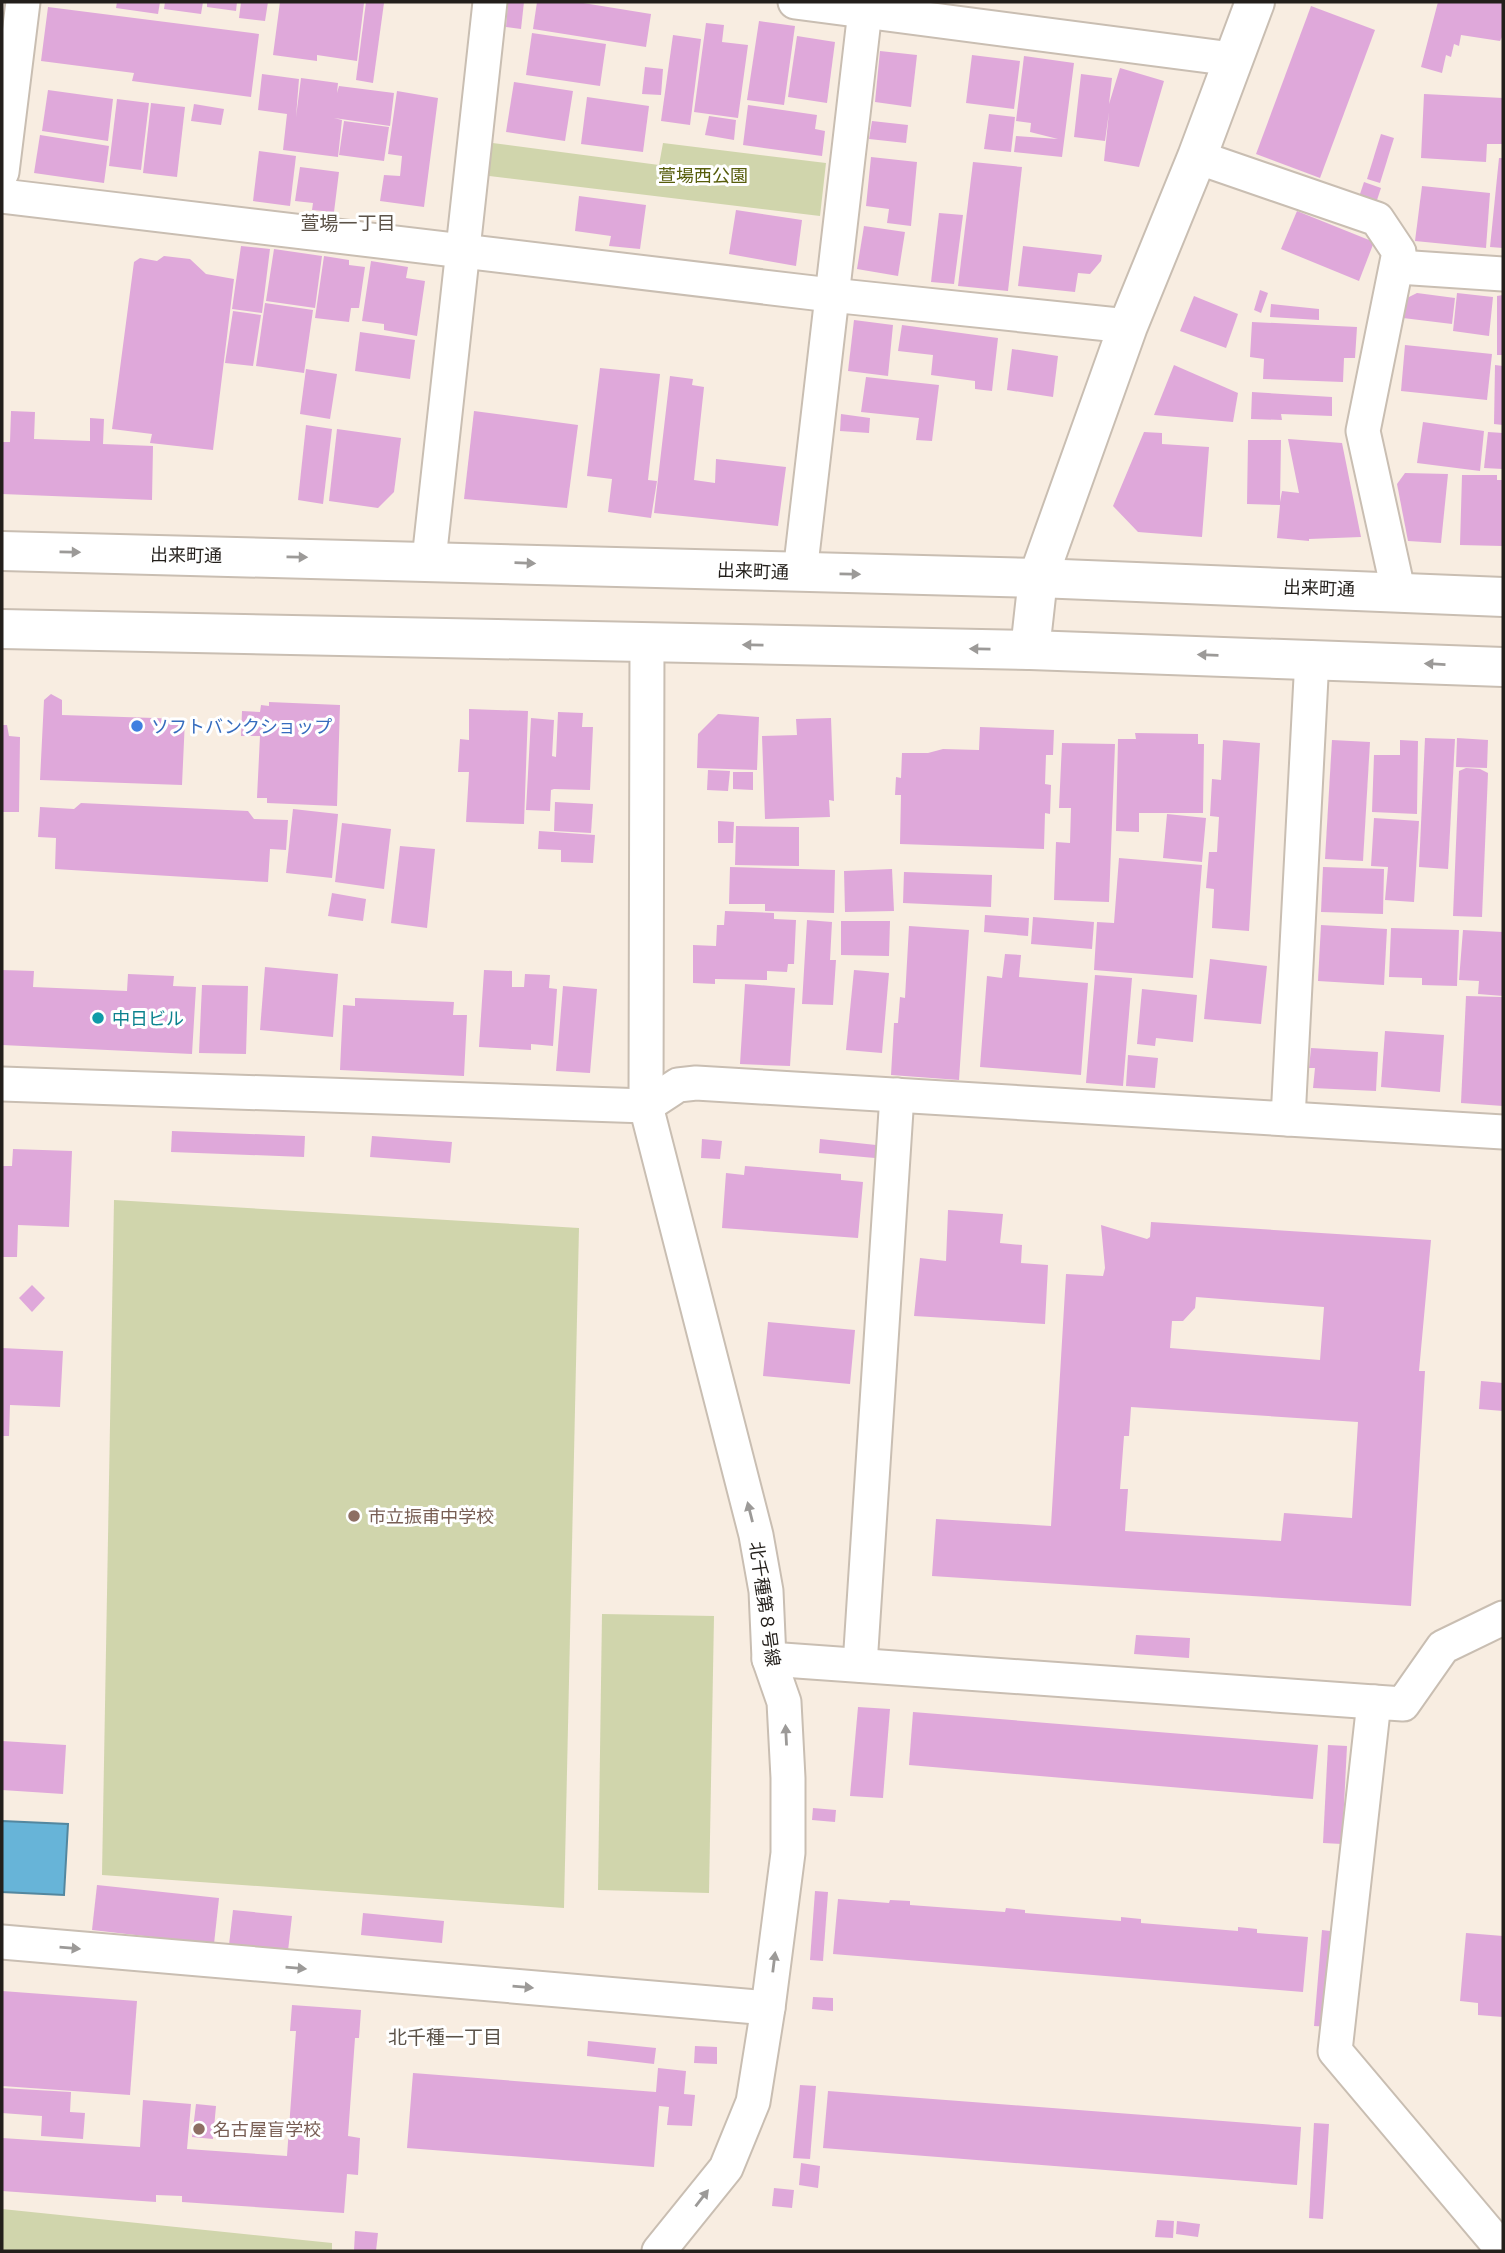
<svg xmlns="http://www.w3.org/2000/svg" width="1505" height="2253" viewBox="0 0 1505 2253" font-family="'PT Sans Narrow','Noto Sans JP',sans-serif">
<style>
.green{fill:#d0d5ac}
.water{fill:#67b4d8;stroke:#53879f;stroke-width:2}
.building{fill:#dfa8da;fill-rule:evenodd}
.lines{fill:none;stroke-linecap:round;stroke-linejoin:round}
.street-casing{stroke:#c9beb2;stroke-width:37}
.secondary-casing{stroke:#c9beb2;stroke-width:42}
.street{stroke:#fff;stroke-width:33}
.secondary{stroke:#fff;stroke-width:38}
.oneway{fill:#9c9a98}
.shop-dot{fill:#3f7fe0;stroke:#fff;stroke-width:2.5}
.culture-dot{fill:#0f9aa8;stroke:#fff;stroke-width:2.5}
.education-dot{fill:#8d6e63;stroke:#fff;stroke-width:2.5}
.labels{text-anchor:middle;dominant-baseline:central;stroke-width:6;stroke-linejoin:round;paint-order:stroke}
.park-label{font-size:18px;fill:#575d0b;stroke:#fff}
.street-label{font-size:18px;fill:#231f1b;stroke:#fff}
.shop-label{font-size:18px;fill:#366cbe;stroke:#fff;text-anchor:start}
.culture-label{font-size:18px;fill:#0d838f;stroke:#fff;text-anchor:start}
.education-label{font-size:18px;fill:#785e54;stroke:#fff;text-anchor:start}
.neighbourhood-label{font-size:19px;fill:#5b5248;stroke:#fff}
</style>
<rect width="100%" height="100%" fill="#f8ede1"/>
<!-- green -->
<g class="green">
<polygon points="485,142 659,165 663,143 826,163 820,216 481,175"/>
<polygon points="114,1200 579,1228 564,1908 102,1875"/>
<polygon points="602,1614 714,1616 709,1893 598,1890"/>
<polygon points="2,2209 332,2243 332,2251 2,2251"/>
</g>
<!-- water -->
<polygon class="water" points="2,1821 68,1824 64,1895 2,1892"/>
<!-- building -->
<g class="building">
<polygon points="117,2 160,2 158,14 116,8"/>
<polygon points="165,2 203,2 201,14 164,9"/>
<polygon points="207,2 237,2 236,11 207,7"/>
<polygon points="241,2 268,2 265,21 239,18"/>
<polygon points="280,2 364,3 357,61 317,55 317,61 273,55"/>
<polygon points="366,2 384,3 373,83 356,80"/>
<polygon points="508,2 524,2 521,29 506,27"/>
<polygon points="537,2 577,2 651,14 646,47 533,29"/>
<polygon points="1438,2 1503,2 1503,35 1500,41 1461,35 1459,46 1454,44 1451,57 1446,55 1442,73 1421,67"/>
<polygon points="1311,6 1375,30 1320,178 1256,154"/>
<polygon points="48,7 259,34 251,97 132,81 134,73 41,61"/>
<polygon points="759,21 795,26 784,105 747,100"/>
<polygon points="706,23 724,25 722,42 748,45 738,118 694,112"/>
<polygon points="532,33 606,44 600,86 526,75"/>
<polygon points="673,35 701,39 690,125 661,121"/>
<polygon points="797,36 835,42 827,103 788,97"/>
<polygon points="880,51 917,55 911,107 875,102"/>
<polygon points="972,55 1020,61 1014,109 966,103"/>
<polygon points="1024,56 1074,63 1062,157 1014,152 1016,136 1058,139 1030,132 1031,123 1016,121"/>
<polygon points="645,67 663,69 661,95 642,94"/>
<polygon points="1120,68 1164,81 1139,167 1104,161 1109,112 1105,141 1074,137 1081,74 1112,78 1109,104"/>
<polygon points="262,74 299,79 296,117 301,78 338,83 337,93 339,86 394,93 390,126 334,118 342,120 338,157 283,150 287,114 258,110"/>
<polygon points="514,82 573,91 565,141 506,132"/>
<polygon points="48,90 113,99 108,141 42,131"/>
<polygon points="397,91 438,98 424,207 380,201 384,175 400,176 402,156 388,154"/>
<polygon points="1424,94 1503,98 1503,144 1487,144 1486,162 1421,158"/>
<polygon points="587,97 649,106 643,152 581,144"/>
<polygon points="117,99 149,103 141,170 109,166"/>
<polygon points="151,103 185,107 177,177 143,173"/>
<polygon points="194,104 224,109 221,125 191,121"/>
<polygon points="748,105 817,115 815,129 825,131 822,156 743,145"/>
<polygon points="989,114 1015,117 1011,152 984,149"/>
<polygon points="709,116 736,120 734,140 705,135"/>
<polygon points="344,121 389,127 384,161 339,155"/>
<polygon points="872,121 908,125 906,143 869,139"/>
<polygon points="1381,134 1394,138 1380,183 1367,179"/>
<polygon points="40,135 109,146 104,183 34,173"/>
<polygon points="259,151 296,156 290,206 253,201"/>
<polygon points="871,157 917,162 911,226 887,223 889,209 866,206"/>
<polygon points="1499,158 1503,158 1503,248 1490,247"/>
<polygon points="973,162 1022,167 1008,291 958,286"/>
<polygon points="300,167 339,172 334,212 312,210 313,203 295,201"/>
<polygon points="1364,182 1381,188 1376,203 1359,197"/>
<polygon points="1422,186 1490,193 1486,248 1415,241"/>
<polygon points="579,196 646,205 640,249 609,246 611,236 575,231"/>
<polygon points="736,210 802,220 796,266 729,254"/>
<polygon points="1297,211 1374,242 1359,281 1281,249"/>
<polygon points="939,213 963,215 954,284 931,282"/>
<polygon points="864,226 905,232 898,276 857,269"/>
<polygon points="241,246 270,249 262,313 232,309"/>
<polygon points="1023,246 1102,255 1101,261 1090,274 1078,273 1075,292 1018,286"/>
<polygon points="274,249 322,256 315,308 266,301"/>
<polygon points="164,256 190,259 206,274 234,279 213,450 150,443 152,434 112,429 134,262 140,258 157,261"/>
<polygon points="324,256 349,260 349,265 365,267 359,308 351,308 349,322 315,318"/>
<polygon points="371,261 408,267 406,278 425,281 417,336 384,330 384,324 362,321"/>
<polygon points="1260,290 1268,293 1261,313 1254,310"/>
<polygon points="1417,293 1455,298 1452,324 1403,318 1407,298"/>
<polygon points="1457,293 1493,297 1489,336 1453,331"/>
<polygon points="1503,295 1503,355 1497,355 1497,296"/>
<polygon points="1194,296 1238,314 1226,348 1180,331"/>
<polygon points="265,303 313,310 304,373 256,366"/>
<polygon points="1271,304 1319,309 1319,320 1270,317"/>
<polygon points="233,311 261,315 253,366 225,363"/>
<polygon points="854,320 893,325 888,376 848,371"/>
<polygon points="1252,322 1357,327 1355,358 1344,358 1343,382 1263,379 1264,359 1250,357"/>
<polygon points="902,325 998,338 992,391 975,389 975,381 931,375 933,355 898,351"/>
<polygon points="360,332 415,340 410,379 355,371"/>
<polygon points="1405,345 1492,354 1487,400 1401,391"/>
<polygon points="1012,349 1058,356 1053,397 1007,390"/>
<polygon points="1174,365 1238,393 1233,422 1154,415"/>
<polygon points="1495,365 1503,366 1503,425 1494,424"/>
<polygon points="600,368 660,374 648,480 657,481 651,518 608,512 612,479 587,476"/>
<polygon points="306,369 337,374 330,419 300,414"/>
<polygon points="670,376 693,379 692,385 704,387 694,480 715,483 716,459 786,467 778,526 654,513"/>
<polygon points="866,377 939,385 932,441 916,440 919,418 861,412"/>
<polygon points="1252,392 1332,397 1332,416 1281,414 1282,420 1251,419"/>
<polygon points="11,411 35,412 34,439 90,441 90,418 104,419 103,444 153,446 152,500 2,494 2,442 10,442"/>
<polygon points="474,411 578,425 567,508 464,499"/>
<polygon points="841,414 870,418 869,433 840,431"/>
<polygon points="1423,422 1484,431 1480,471 1417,463"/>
<polygon points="306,425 332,429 323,504 298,500"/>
<polygon points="337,429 401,438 394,492 378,508 329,501"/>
<polygon points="1144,432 1162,433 1162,444 1209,447 1202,537 1138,532 1113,506"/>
<polygon points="1488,432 1503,433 1503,469 1484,468"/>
<polygon points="1288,439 1342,443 1361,537 1309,539 1309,541 1277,538 1280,505 1247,504 1248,440 1281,440 1280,502 1282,491 1299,493"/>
<polygon points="1405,473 1448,474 1441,543 1408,541 1397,484"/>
<polygon points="1462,475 1497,475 1497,480 1503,480 1503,546 1460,545"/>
<polygon points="51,694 62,700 62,715 185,719 182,785 40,780 44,700"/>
<polygon points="269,702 340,705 337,806 267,803 267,798 257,798 260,736 241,736 242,711 260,712 261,705 269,706"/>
<polygon points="469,709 528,711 524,824 466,822 469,772 458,772 460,739 469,740"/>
<polygon points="558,712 583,713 582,727 593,727 590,790 554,789 551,790 550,811 526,810 531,718 554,720 552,756 556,757"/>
<polygon points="718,714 759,717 757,770 697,768 698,734"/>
<polygon points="831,718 834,801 829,800 830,817 765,819 762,736 797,735 796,719"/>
<polygon points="2,725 7,725 9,736 20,737 19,812 2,812"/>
<polygon points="980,727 1054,730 1053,755 1046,755 1045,784 1051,785 1050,814 1045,813 1044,849 900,844 901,795 895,795 896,777 901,778 902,753 928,753 943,749 979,750"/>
<polygon points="1135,733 1198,734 1198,744 1204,744 1203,813 1139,813 1139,832 1116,831 1118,739 1136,739"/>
<polygon points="1425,738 1455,739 1448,869 1419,867"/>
<polygon points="1457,738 1488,740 1487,768 1456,767"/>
<polygon points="1223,740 1260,743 1249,931 1212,928 1214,889 1206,888 1209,852 1217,852 1219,817 1210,816 1212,779 1221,780"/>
<polygon points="1332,740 1370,742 1363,861 1325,859"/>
<polygon points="1400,740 1418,741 1417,814 1372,812 1374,755 1400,755"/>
<polygon points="1062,743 1115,744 1109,902 1054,900 1056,842 1070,843 1071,808 1059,808"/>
<polygon points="1466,768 1480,769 1488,773 1482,917 1453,916 1459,771"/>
<polygon points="708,770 730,771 728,791 707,790"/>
<polygon points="733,772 753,772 753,790 733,789"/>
<polygon points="555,802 593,804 591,833 554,831"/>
<polygon points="81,803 248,811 254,819 288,820 286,850 270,849 268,882 55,869 56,838 38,837 40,807 74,809"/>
<polygon points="293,809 338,814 332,878 286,873"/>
<polygon points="1167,814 1206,818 1202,862 1163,858"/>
<polygon points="1374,818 1419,821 1414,902 1385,900 1388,867 1371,866"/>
<polygon points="718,821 734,822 733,843 718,843"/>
<polygon points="342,823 391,829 384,889 335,882"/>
<polygon points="736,826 799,827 799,866 735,865"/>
<polygon points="539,831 595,835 593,863 561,862 561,850 538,849"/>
<polygon points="400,846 435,849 427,928 391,923"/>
<polygon points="1119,858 1202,865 1193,978 1094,970 1097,922 1114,923"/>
<polygon points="730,867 835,870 834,913 765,911 765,904 729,904"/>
<polygon points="1323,867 1384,869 1383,914 1321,912"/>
<polygon points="892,869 894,911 845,912 844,871"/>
<polygon points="904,872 992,875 991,907 903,903"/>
<polygon points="332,893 366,899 363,921 328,916"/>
<polygon points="725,911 774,913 774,919 796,920 794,964 788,964 787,972 767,971 767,980 715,979 715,984 693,983 693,945 716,946 717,925 724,925"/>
<polygon points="985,915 1029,918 1028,936 984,932"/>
<polygon points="1033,917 1094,922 1092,949 1031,944"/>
<polygon points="807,920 832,922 830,960 836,960 833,1005 802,1004"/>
<polygon points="841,921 890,921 889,956 841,955"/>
<polygon points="1321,925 1387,929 1384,985 1318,981"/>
<polygon points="909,926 969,930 959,1080 891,1075 894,1023 898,1023 900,997 905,998"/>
<polygon points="1391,928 1459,930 1457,986 1422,985 1422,978 1389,977"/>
<polygon points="1463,930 1503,932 1503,996 1478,994 1479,981 1459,980"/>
<polygon points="1005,954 1021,955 1019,977 1088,983 1081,1075 980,1067 987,976 1002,978"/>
<polygon points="1210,959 1267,966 1261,1024 1204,1019"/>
<polygon points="265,967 338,974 333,1037 260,1030"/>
<polygon points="2,970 34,971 33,987 127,991 128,974 174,976 173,986 196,987 192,1054 2,1045"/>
<polygon points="484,970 512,971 512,987 524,987 525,974 550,975 549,988 557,989 553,1046 531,1044 531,1050 479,1047"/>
<polygon points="854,970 889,973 882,1053 846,1050"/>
<polygon points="1095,975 1132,978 1123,1086 1086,1083"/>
<polygon points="745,984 795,988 790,1066 740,1064"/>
<polygon points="202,985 248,986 246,1054 199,1053"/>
<polygon points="563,986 597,989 590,1073 556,1071"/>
<polygon points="1142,989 1197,995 1193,1042 1156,1038 1155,1046 1137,1044"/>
<polygon points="1466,996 1503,997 1503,1106 1461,1103"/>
<polygon points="355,998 454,1002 453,1015 467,1015 464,1076 340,1070 343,1005 355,1006"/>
<polygon points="1385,1031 1444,1035 1440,1092 1381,1087"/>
<polygon points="1311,1048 1378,1052 1376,1091 1313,1088 1315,1068 1309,1068"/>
<polygon points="1128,1055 1158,1058 1155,1088 1126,1086"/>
<polygon points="172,1131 305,1136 304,1157 171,1152"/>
<polygon points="372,1136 452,1142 450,1163 370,1157"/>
<polygon points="702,1139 722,1141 720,1159 701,1158"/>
<polygon points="820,1139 876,1145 875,1158 819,1153"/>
<polygon points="13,1149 72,1151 69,1227 18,1225 17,1257 2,1257 2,1166 12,1166"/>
<polygon points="745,1166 841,1174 841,1180 863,1182 858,1238 722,1228 726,1173 744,1175"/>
<polygon points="948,1210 1003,1214 1000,1243 1022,1245 1021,1263 1048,1265 1045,1324 914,1316 920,1258 946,1261"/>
<path d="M1151,1222l280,18 -12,131h6l-14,235 -479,-30 4,-57 115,7 15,-252 37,2 2,-8 -4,-43 46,14 3,-2zM1196,1297l128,10 -4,53 -150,-12 2,-27h11l12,-13zM1131,1407l227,15 -6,96 -68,-5 -3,28 -156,-10 3,-42h-8l4,-53h5z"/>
<polygon points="32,1285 45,1298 32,1312 19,1298"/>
<polygon points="768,1322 855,1330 850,1384 763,1376"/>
<polygon points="2,1348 63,1351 60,1407 10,1405 9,1436 2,1436"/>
<polygon points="1481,1381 1503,1383 1503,1411 1479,1409"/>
<polygon points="1136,1635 1190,1638 1189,1658 1134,1654"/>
<polygon points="858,1707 890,1709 883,1798 850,1796"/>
<polygon points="913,1712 1318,1745 1313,1799 909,1765"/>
<polygon points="2,1741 66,1745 63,1794 2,1790"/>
<polygon points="1328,1745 1347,1746 1342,1844 1323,1843"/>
<polygon points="813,1808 836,1810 835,1822 812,1820"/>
<polygon points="97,1885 219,1898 214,1944 92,1930"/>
<polygon points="815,1891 828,1892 823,1961 810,1960"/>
<polygon points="838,1899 889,1903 890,1900 910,1901 910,1905 1005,1912 1006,1908 1025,1910 1025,1913 1121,1921 1121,1917 1141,1919 1141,1923 1238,1931 1238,1927 1257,1929 1257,1933 1308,1937 1303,1992 833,1954"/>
<polygon points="233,1910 292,1916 288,1951 229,1945"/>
<polygon points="363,1913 444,1921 442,1943 361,1935"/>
<polygon points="1322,1930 1338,1932 1333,2027 1314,2026"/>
<polygon points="1466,1933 1503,1936 1503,2017 1478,2015 1478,2003 1460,2001"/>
<polygon points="2,1991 137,2001 130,2095 2,2086"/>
<polygon points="813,1997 833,1998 833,2011 812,2009"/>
<polygon points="292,2005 361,2010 359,2038 355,2038 348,2136 360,2138 358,2175 347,2174 344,2213 182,2202 182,2196 156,2195 156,2202 2,2191 2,2138 140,2147 143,2100 191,2104 187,2149 287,2156 296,2031 290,2031"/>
<polygon points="588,2041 656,2048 654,2064 587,2056"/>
<polygon points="695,2046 717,2047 717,2064 694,2063"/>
<polygon points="658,2068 686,2071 684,2094 695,2095 692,2126 667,2125 669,2107 659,2106 654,2167 407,2148 413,2073 656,2092"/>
<polygon points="800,2085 816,2086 810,2159 793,2158"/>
<polygon points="2,2088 71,2092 70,2112 85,2113 83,2139 41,2136 42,2116 2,2113"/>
<polygon points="828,2091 1301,2127 1297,2185 823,2148"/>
<polygon points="196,2104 216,2106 213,2139 192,2137"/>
<polygon points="1314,2123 1329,2124 1323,2219 1309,2218"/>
<polygon points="801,2163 820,2166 818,2188 799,2185"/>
<polygon points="774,2188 794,2190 792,2208 772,2206"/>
<polygon points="1157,2220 1174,2221 1173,2238 1155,2237"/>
<polygon points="1177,2221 1200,2224 1198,2237 1176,2234"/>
<polygon points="355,2231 378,2233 376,2251 354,2251"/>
</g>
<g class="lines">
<defs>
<g id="street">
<polyline points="795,2 1232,59"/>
<polyline points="1197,157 1377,219 1399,252 1363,431 1398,590"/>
<polyline points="2,172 23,2"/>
<polyline points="2,196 831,295 1128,326"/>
<polyline points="1398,267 1503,274"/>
<polyline points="429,560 490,2"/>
<polyline points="800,573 866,2"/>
<polyline points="647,644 646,1106 756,1535 766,1591 769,1659 784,1702 788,1778 788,1853 768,2008 753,2102 726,2168 659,2251"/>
<polyline points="2,1084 646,1106 678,1085 696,1083 1503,1132"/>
<polyline points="1288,1119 1312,658"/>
<polyline points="1503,1618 1443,1647 1403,1704 1374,1702 1335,2051 1503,2250"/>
<polyline points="769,1659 1374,1702"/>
<polyline points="860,1665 897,1095"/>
<polyline points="2,1942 768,2008"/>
</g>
<g id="secondary">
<polyline points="2,551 1038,578 1503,597"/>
<polyline points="2,629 1030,650 1503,667"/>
<polyline points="1030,650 1038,578 1128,326 1197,157 1255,2"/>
</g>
</defs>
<!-- street casing -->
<use href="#street" class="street-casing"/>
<!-- secondary casing -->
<use href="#secondary" class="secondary-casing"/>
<!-- street -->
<use href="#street" class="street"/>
<!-- secondary -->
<use href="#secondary" class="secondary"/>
</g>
<!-- one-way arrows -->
<defs><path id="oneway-solid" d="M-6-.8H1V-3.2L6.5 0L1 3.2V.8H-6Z" transform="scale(1.75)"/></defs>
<g class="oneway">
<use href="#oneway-solid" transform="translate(70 552) rotate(1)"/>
<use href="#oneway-solid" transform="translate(297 557) rotate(1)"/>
<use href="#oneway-solid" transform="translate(525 563) rotate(2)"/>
<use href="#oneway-solid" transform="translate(850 574) rotate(1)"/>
<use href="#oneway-solid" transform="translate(753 645) rotate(-179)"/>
<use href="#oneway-solid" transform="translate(980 649) rotate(-179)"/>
<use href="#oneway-solid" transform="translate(1208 655) rotate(-178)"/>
<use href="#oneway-solid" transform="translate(1435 664) rotate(-177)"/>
<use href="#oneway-solid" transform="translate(750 1512) rotate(-104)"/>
<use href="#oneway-solid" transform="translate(786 1735) rotate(-93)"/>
<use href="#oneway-solid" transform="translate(70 1948) rotate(5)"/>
<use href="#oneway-solid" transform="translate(774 1962) rotate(-83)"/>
<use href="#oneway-solid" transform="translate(296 1968) rotate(5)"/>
<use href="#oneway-solid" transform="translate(523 1987) rotate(5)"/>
<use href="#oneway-solid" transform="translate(702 2198) rotate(-52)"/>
</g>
<!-- markers -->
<circle class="shop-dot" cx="137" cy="726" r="7"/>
<circle class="culture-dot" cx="98" cy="1018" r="7"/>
<g class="education-dot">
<circle cx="354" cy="1516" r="7"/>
<circle cx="199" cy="2129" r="7"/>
</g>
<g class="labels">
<!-- park labels -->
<g class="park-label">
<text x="703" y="175">萱場西公園</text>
</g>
<!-- street labels -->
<g class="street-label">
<text transform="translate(186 555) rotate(1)">出来町通</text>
<text transform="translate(753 571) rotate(2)">出来町通</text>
<text transform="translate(1319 588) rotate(2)">出来町通</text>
<text transform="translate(765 1604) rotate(82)">北千種第８号線</text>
</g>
<!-- shop labels -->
<g class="shop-label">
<text x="151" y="726">ソフトバンクショップ</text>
</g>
<!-- culture labels -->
<g class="culture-label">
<text x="112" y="1018">中日ビル</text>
</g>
<!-- education labels -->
<g class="education-label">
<text x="368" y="1516">市立振甫中学校</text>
<text x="213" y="2129">名古屋盲学校</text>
</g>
<!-- neighbourhood labels -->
<g class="neighbourhood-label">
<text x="348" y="223">萱場一丁目</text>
<text x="445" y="2037">北千種一丁目</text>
</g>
</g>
<!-- border -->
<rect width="1505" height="2253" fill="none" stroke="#231f1b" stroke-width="7"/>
</svg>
